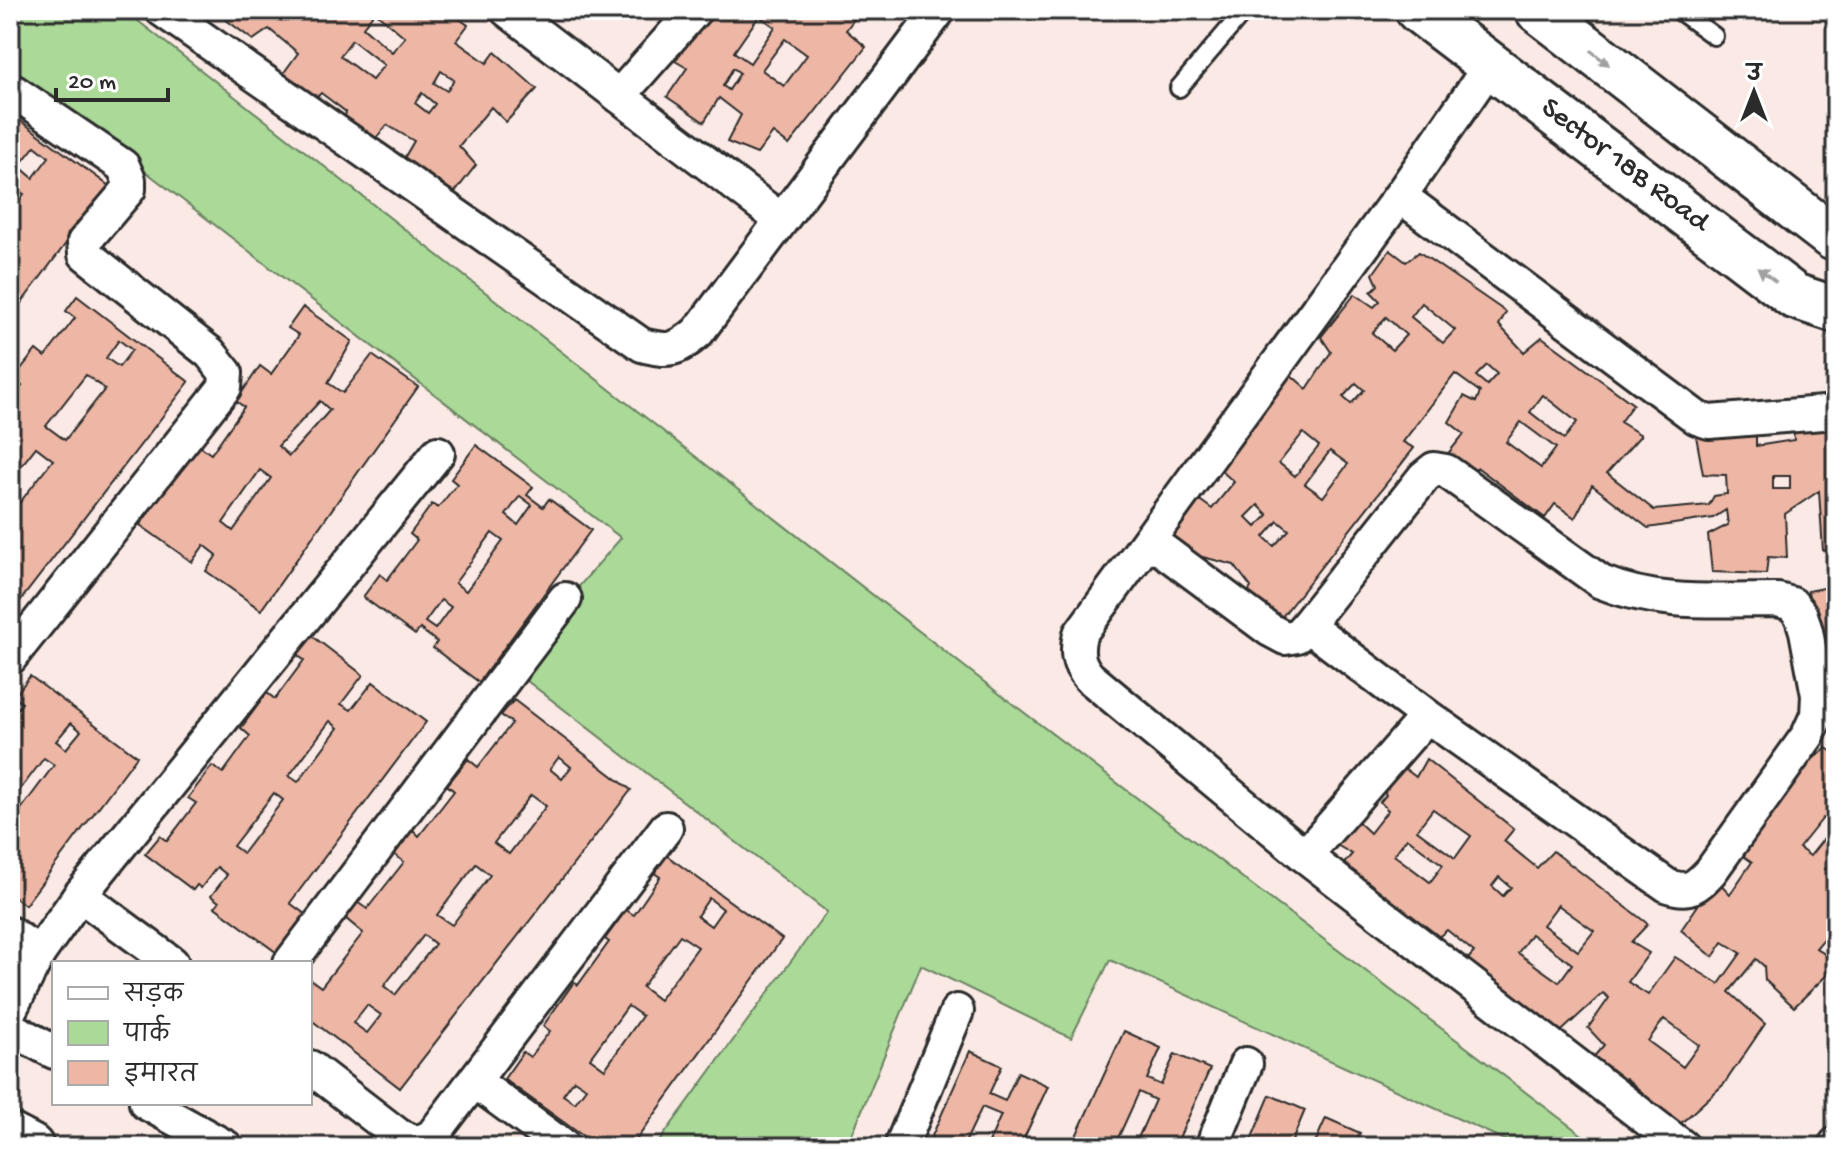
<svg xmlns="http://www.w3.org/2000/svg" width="1846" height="1157" viewBox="0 0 1846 1157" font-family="'Gochi Hand','Playpen Sans Deva',sans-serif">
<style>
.green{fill:#aad998;stroke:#6a8262;stroke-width:2}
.building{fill:#eeb6a4;stroke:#2b2b2b;stroke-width:2;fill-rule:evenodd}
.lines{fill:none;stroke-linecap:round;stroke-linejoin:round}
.lane-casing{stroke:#2b2b2b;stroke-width:22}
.street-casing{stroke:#2b2b2b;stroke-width:38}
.secondary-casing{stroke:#2b2b2b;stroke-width:50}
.lane{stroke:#fff;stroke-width:16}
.street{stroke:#fff;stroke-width:32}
.secondary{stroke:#fff;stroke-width:44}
.oneway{fill:#a0a0a0}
.labels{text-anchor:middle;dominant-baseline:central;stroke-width:6;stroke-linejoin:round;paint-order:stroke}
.street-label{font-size:30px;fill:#2b2b2b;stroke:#fff}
</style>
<rect width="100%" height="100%" fill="#fae9e4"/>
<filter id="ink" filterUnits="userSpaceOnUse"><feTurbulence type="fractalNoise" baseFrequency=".0125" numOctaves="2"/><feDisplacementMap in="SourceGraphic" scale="16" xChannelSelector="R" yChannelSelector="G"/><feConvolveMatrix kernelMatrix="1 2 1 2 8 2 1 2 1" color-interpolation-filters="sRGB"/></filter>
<g filter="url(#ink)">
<!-- green -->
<polygon class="green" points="10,10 124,10 997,692 1598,1147 1520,1147 1110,960 1071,1038 921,965 847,1147 655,1147 827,912 509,667 621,538 10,67"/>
<!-- building -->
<g class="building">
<path d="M213,10h234l21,15 -12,16 31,22 8,-11 42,37 -31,33 -15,-15 -32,39 17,19 -28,36 -48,-36 14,-24 -27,-16 -15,18 -28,-23 2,-8 -25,-19 -8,8 -33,-23 18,-25 -29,-24 -16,11zM375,12l30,25 -13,15 -29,-25zM352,40l32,25 -12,15 -32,-24zM441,71l13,9 -7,11 -13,-8zM422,93l13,11 -7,9 -13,-10z"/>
<path d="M712,10h149l-15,20 20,17 -77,98 -16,-12 -16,21 -30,-12 14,-27 -22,-17 -15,24 -37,-25 20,-29 -12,-7zM759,16l16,11 -25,36 -16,-11zM785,39l22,16 -23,31 -22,-16zM733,68l7,5 -11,17 -6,-4z"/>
<path d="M10,113l99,73 -99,132v-106l14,-18 -14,-8zM35,146l14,11 -16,21 -14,-12z"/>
<path d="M1390,250l16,12 13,-10 87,60 -7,13 25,27 18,-15 91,67 -13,18 21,13 -34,38 47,37 55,-5 5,-9 13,-2 -1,-19 -23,-1 -7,-38 60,-4v14l38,-6 -2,-22 44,-4v134l-13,3 -4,-60 -34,23 2,44 -19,-1 -2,17 -54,-2 -4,-37 20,-10 -2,-15 -13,8 -65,10 -56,-43 -17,33 -20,-14 -10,14 -67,-50 -5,3 -27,-15 18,-22 -15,-12 15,-26 12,6 4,-10 -25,-18 -52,68 11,6 -140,179 -33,-21 10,-19 -17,-22 -31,-8 -11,11 -31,-22 33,-50 18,13 22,-27 -18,-16 75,-91 16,14 24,-37 -10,-15 34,-43 19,13 6,-6 -9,-9 7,-7 -5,-11zM1422,303l33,27 -12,13 -32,-26zM1386,317l20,18 -14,15 -20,-17zM1487,365l10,9 -10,11 -11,-9zM1356,383l8,7 -13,14 -8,-7zM1543,395l34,27 -13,17 -34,-27zM1521,422l35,26 -15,20 -35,-26zM1303,433l16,13 -24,30 -16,-13zM1330,451l18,13 -25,33 -18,-13zM1773,476h17v13h-17zM1258,505l10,10 -12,12 -10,-10zM1278,521l11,9 -15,16 -10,-9z"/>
<path d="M77,296l112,86 -179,232v-99l43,-55 -17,-13 -26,33v-78l12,-16 -9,-7 23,-29 9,7 30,-39 -9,-7zM119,340l13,10 -13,17 -13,-9zM86,375l19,14 -40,51 -19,-14z"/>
<path d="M303,307l49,34 -24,42 15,10 29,-38 46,32 -157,223 -55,-39 11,-16 -13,-10 -12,17 -52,-37 57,-81 14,10 33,-47 -8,-6 24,-35 11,8 28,-39 -11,-7zM320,401l10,9 -41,46 -11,-10zM260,470l11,8 -38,53 -10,-8z"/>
<path d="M476,445l57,42 -6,8 16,12 6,-8 42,31 -112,152 -46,-34 4,-6 -17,-13 -5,6 -52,-38 17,-23 7,6 30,-40 -7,-6 22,-30 6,4 19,-24 -6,-5zM520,496l12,9 -14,20 -12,-10zM492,533l11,8 -37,50 -11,-8zM441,600l10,7 -16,22 -10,-7z"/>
<polygon points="1827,570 1836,570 1836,706 1825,707 1808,591 1829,587"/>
<path d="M311,635l52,40 -22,29 10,6 22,-28 53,40 -136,181 23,17 -29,38 -69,-51 4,-5 -8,-6 16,-21 -10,-8 -16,21 -4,-3 -4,5 -48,-36 15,-18 7,5 29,-38 -8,-5 24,-32 11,7 27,-37 -9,-8 26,-35 8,6 29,-39 -7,-5zM330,721l8,7 -40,54 -9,-6zM274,793l9,7 -40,53 -10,-7z"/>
<path d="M30,676l107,80 -112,149 -15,-11v-76l3,2 41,-55 -10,-7 -34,45v-84l12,-16 -8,-6zM71,723l10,8 -15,18 -10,-8z"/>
<path d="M514,700l117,90 -231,298 -90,-69v-40l11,8 42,-54 -18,-15 12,-16 10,7 37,-47 -10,-8 19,-24 6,6 35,-45 -7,-6 21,-26 10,8 34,-44 -11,-8zM559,757l12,10 -9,12 -12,-10zM531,795l15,11 -37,48 -15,-11zM476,864l14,11 -38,50 -15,-10zM424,935l11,9 -40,51 -11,-9zM367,1005l14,10 -14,18 -14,-10z"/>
<path d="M1826,748l10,6v100l-11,15 11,9v47l-20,23 20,14v4l-42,41 -29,-27 -1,-14 -8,-7 -27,33 36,32 -41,60 -46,42 -20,-3 5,-12 -37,-33 -15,12 -27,-22 20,-23 -16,-17 21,-30 -6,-5 -50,46 -93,-71 14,-16 -27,-22 -17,14 -92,-73 14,-17 -17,-10 18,-27 17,16 18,-23 -8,-8 6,-7 -5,-10 15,-23 20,15 10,-18 88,70 -10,12 33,27 16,-17 95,73 -17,18 18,11 -21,29 20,13 27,-38 44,27 22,-31 -18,-11 -10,15 -32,-27 35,-51 14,15 22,-32 -13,-9 56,-79zM1433,809l38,27 -16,22 -38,-28zM1823,818l11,8 -24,30 -11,-8zM1407,838l36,27 -13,17 -36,-27zM1499,877l12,10 -8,9 -11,-10zM1558,905l36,26 -16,20 -35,-26zM1531,934l41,30 -13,18 -41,-29zM1664,1019l35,26 -16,22 -35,-26z"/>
<path d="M666,855l116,84 -151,208h-33l-94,-68 19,-27 7,5 20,-26 -7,-5 31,-44 4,3 31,-43 -4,-3 21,-29 8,5 26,-38 -7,-5zM709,898l14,11 -12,17 -14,-10zM680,935l18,12 -39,53 -17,-13zM628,1006l14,10 -37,53 -15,-11zM574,1080l12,8 -11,15 -12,-8z"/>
<polygon points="1124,1031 1161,1048 1147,1079 1161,1085 1175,1054 1210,1069 1175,1147 1134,1147 1155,1100 1139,1092 1114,1147 1071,1147"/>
<polygon points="970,1051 1002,1066 989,1094 1005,1101 1018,1072 1048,1086 1020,1147 987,1147 1001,1115 982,1107 963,1147 927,1147"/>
<polygon points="1270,1095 1305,1110 1292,1141 1305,1147 1248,1147"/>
<polygon points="1326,1118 1360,1133 1353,1147 1313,1147"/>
</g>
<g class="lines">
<defs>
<g id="lane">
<polyline points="1678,10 1714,36"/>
<polyline points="1179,88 1245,10"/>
</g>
<g id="street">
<path d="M162,10l480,335c27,7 34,6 56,-13l241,-322"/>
<polyline points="507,10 619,96"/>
<polyline points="695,10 619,96 780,219"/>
<path d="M1491,64l-91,132 -320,438c-4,18 -3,29 9,43l216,179 378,291"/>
<polyline points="10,89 123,166 129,180 129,189 84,242 85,254 210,353 226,373 225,387 10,658"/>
<polyline points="1400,196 1697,418 1709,422 1836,412"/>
<polyline points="1149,540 1270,630 1285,638 1297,636 1307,625"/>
<path d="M1305,856l122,-140 -120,-91 117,-148 10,-8 12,2 155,111c58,24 116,18 177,18l14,4 9,11 5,16 12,64 -1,20 -9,20 -97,136c-15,16 -21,22 -43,15l-241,-170"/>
<polyline points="80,895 172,963"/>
<polyline points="10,933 39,953"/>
<polyline points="290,963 565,599"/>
<polyline points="10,1010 39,953 80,895 438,453"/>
<polyline points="10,1028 54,1052"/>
<path d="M310,1067l88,68c13,7 21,9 34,1l234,-308"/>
<polyline points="474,1081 564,1147"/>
<polyline points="146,1103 226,1147"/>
<polyline points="901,1147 957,1011"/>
<polyline points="1212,1147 1246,1064"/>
<polyline points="1834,1147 1836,1144"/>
</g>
<g id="secondary">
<polyline points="1418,10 1794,296 1836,310"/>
<polyline points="1538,10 1832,237 1836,237"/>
<polyline points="10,1136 31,1147"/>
</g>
</defs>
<!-- lane casing -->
<use href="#lane" class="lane-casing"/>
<!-- street casing -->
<use href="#street" class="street-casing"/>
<!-- secondary casing -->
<use href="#secondary" class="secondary-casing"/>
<!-- lane -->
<use href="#lane" class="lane"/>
<!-- street -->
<use href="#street" class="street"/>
<!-- secondary -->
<use href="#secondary" class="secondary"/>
</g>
<!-- one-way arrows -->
<defs><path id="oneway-solid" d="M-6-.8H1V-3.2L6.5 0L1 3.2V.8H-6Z" transform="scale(2)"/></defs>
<g class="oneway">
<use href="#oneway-solid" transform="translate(1600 58) rotate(38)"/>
<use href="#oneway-solid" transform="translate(1767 275) rotate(-143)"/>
</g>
</g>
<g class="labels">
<!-- street labels -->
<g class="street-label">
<text transform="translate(1624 166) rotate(37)">Sector 18B Road</text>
</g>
</g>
<!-- margin -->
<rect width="1846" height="1157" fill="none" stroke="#fff" stroke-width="40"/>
<rect x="20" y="20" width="1806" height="1117" fill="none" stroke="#2b2b2b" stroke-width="3" filter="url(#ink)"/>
<!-- legend -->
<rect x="52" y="961" width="260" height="144" fill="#ffffff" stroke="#aaaaaa" stroke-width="2"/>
<rect x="68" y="987" width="40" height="12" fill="#ffffff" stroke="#aaaaaa" stroke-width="2"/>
<text x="124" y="1001" font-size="24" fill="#2b2b2b">सड़क</text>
<rect x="68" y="1021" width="40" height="24" fill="#aad998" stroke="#aaaaaa" stroke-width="2"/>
<text x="124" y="1041" font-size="24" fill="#2b2b2b">पार्क</text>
<rect x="68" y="1061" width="40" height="24" fill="#eeb6a4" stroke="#aaaaaa" stroke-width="2"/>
<text x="124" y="1081" font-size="24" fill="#2b2b2b">इमारत</text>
<!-- north arrow -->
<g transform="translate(1754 92)" stroke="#ffffff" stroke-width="6" paint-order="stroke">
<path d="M0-6L14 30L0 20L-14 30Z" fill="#2b2b2b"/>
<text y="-12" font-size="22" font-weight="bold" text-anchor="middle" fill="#2b2b2b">उ</text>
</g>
<!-- scale -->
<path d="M56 88v12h112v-12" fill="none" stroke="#2b2b2b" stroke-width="4"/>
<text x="68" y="88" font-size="24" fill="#2b2b2b" stroke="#ffffff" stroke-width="6" paint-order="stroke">20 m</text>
</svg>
